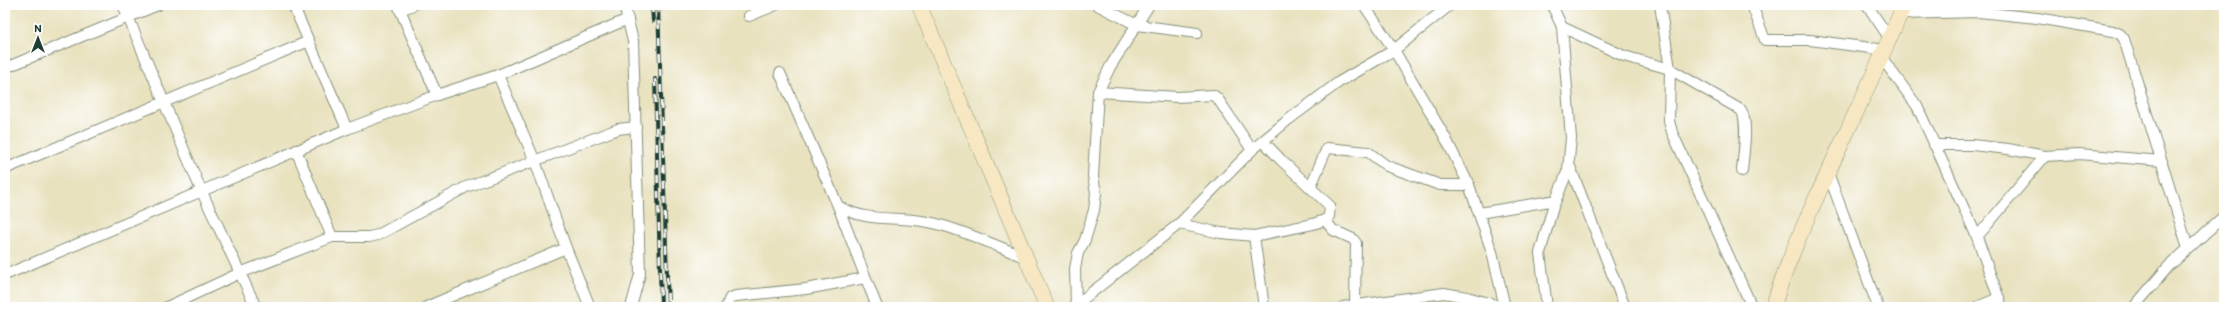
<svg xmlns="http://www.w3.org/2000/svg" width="2229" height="312" viewBox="0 0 2229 312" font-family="Itim,sans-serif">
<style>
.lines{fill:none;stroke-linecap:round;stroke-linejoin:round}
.street-casing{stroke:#84907a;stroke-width:12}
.secondary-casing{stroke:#84907a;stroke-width:16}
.street{stroke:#fff;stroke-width:10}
.secondary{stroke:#f7e8c3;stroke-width:15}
.rail-casing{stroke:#1f3d34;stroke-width:4}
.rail{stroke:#fff;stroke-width:2.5;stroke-dasharray:8;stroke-linecap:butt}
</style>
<rect width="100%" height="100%" fill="#fff"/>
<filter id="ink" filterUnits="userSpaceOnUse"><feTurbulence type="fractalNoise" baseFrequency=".025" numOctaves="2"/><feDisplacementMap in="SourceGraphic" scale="8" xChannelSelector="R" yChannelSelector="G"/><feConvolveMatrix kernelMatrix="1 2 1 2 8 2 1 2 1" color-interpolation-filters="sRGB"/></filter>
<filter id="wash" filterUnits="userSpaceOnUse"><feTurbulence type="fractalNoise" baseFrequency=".012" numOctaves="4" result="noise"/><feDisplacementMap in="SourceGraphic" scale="16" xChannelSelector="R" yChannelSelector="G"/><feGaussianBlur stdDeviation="0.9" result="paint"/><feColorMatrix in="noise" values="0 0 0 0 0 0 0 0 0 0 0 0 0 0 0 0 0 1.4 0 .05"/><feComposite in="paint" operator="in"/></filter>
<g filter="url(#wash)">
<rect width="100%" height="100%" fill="#e9e2bf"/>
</g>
<g filter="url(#ink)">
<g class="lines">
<defs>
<g id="street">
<polyline points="123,5 201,190 256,307"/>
<polyline points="293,5 347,129"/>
<polyline points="398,5 437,95"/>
<polyline points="624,5 633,41 640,274 631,307"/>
<polyline points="1097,5 1137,25 1197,33"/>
<polyline points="1364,5 1394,50 1445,137 1469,185 1492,252 1505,307"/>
<polyline points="1660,5 1670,69 1669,121 1672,132 1752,307"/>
<polyline points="1752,5 1765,40 1810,40 1886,50"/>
<polyline points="1867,5 1890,39"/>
<polyline points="400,10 413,5"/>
<polyline points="1900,14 1979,12 2037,18 2113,31 2120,34 2124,39 2188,248"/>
<polyline points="749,16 776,5"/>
<path d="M1562,27l62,29 46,13 71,41c8,12 2,46 1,61"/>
<polyline points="1882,58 1917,106 1977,237 2002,307"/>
<polyline points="5,68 158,5"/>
<path d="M780,73l58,133c33,19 64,8 99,18 31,8 61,23 90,34"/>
<polyline points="498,75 535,161 566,248 590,307"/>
<polyline points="1098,92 1177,97 1213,95 1218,99 1252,150"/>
<polyline points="1934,145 1972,145 2008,149 2045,156 2079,154 2162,161"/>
<polyline points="296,150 332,237"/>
<polyline points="1569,164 1625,307"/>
<polyline points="5,169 309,41"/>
<polyline points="1828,173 1878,307"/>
<polyline points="1310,188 1327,148 1368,152 1387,166 1440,185 1469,185"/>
<polyline points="838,206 877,307"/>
<polyline points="1479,213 1556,200"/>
<polyline points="1325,220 1333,230 1353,239 1356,243 1355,304"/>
<polyline points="1179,224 1221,233 1254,236 1313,224 1325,220 1329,216 1330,206 1281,160 1263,141"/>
<polyline points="1254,236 1264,307"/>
<polyline points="1977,237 2045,156"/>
<polyline points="5,275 347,129 437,95 498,75 628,19"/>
<polyline points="1076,305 1075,269 1078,253 1085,240 1094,210 1096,193 1093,176 1098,92 1110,67 1149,5"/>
<polyline points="167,307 240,273 332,237 369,237 378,235 466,187 618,129 636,127"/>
<polyline points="426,307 566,248"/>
<polyline points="726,307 730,298 736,296 806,289 865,278"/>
<polyline points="1073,307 1179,224 1252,150 1288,120 1339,82 1394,50 1450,5"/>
<polyline points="1343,307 1444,293 1467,297 1503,307"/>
<polyline points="1414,307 1414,297"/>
<polyline points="1547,307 1540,253 1553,207 1568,170 1571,138 1562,27 1552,5"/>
<polyline points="1977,307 1999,298"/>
<polyline points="2134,307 2168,267 2224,216"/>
</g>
<g id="secondary">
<polyline points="919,5 1047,307"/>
<path d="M1773,307c12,-39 28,-76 45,-113 29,-63 59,-125 86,-189"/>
</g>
</defs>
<!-- street casing -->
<use href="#street" class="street-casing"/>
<!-- secondary casing -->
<use href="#secondary" class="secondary-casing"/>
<!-- street -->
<use href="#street" class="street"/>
<!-- secondary -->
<use href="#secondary" class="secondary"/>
<defs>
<g id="rail">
<polyline points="652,5 653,21"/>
<polyline points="658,5 668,307"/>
<polyline points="655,79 661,307"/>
</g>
</defs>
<!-- rail casing -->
<use href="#rail" class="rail-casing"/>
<!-- rail -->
<use href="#rail" class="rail"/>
</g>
</g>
<!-- margin -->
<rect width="2229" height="312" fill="none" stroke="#fff" stroke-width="20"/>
<!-- north arrow -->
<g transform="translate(38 38)" stroke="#ffffff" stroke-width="3" paint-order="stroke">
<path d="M0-3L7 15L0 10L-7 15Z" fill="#1f3d34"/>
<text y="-6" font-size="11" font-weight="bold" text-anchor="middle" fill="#1f3d34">N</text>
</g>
</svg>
